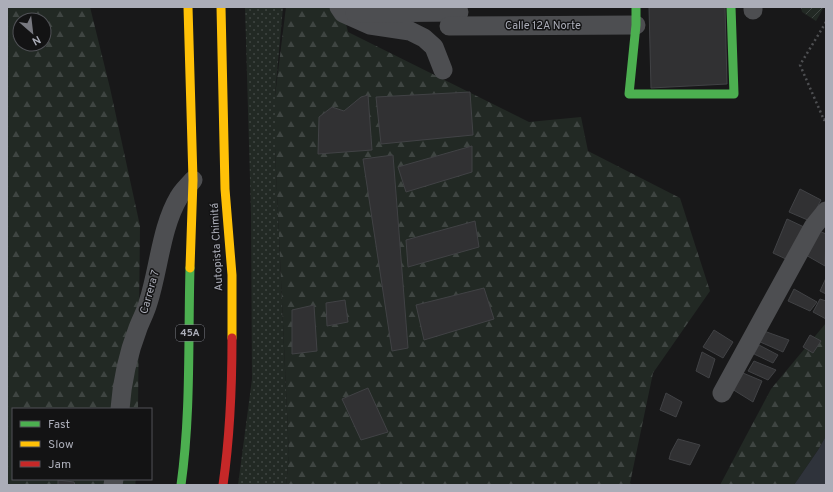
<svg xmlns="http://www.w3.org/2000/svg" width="833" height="492" viewBox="0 0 833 492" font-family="Overpass,sans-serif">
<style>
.grass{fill:url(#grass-dots)}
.forest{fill:url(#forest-firs);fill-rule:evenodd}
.garden{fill:url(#garden-furrows)}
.water{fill:#2f333b}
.building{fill:#313133;stroke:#414245}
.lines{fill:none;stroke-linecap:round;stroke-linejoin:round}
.path{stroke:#4e4f52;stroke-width:2.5;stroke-dasharray:2 3;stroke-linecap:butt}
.street{stroke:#4d4e51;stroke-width:19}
.fast{stroke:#4caf50;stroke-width:9}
.slow{stroke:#ffc107;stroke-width:9}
.jam{stroke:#c62828;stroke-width:9}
.labels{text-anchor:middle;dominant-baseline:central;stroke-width:3;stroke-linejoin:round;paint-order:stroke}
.shield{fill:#131314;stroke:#7d7f87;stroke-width:1}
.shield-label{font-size:10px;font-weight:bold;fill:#abadb8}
.street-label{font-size:11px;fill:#abadb8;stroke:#131314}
</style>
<defs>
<pattern id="grass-dots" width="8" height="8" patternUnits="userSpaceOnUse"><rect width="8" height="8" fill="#222924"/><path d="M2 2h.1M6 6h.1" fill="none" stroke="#3f4542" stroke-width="1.8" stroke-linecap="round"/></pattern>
<pattern id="forest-firs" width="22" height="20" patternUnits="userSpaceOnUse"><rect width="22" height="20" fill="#222924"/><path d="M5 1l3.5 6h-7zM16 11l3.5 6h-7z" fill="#3f4542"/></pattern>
<pattern id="garden-furrows" width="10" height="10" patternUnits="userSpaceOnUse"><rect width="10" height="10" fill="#222924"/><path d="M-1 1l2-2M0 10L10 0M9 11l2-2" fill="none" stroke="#3f4542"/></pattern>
</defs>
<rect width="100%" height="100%" fill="#181819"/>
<!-- grass -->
<polygon class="grass" points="245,7 283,7 275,96 275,148 289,456 286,485 238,485 252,379 251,214"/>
<!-- forest -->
<g class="forest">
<path d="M7,7h83l20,81 30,138 -2,183h-125v70h123l-1,6h-128zM20,20h24v24h-24z"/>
<polygon points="286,7 342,7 348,32 529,122 581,117 588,151 680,198 710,291 653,373 630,483 632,485 286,485 289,456 275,148 275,96"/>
<polygon points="826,323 826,436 818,450 794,485 720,485 771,389"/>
</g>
<!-- garden -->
<polygon class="garden" points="801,7 824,7 816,21 802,12"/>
<!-- water -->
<polygon class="water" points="826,436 826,485 794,485 818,450"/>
<!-- building -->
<g class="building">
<polygon points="649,7 725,7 727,84 651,88"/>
<polygon points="470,92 473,135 381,144 376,97"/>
<polygon points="368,95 372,150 318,154 319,117 332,107 344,111 361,97"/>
<polygon points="472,146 472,172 406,192 398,167"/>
<polygon points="393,155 408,348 392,351 363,159"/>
<polygon points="800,189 821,200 810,221 789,212"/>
<polygon points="787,219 804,227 788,260 773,253"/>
<polygon points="475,221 479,247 408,267 406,240"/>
<polygon points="817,230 826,234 825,266 804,254"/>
<polygon points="826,278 826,294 820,291"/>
<polygon points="484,288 494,319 424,340 416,305"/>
<polygon points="794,289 817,302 810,311 788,301"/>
<polygon points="820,299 826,301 826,319 813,312"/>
<polygon points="345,300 348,322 327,326 326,303"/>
<polygon points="314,305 317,351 292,354 292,310"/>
<polygon points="714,330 733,342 723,358 703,347"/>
<polygon points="764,331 789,340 783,352 758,341"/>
<polygon points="810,335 821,341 813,353 803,347"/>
<polygon points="759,345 778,355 773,363 754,354"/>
<polygon points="702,352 715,359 709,378 696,371"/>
<polygon points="754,361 776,370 768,380 748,371"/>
<polygon points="743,373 762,381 753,402 732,389"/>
<polygon points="368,388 388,432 361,440 342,399"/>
<polygon points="666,393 682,402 676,417 660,410"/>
<polygon points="678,439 700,445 690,465 669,459 671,452"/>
<polygon points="58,480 74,482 75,485 58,485"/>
</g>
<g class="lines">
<!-- path -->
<polyline class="path" points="826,22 800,65 824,120 826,118"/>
<!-- street -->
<g class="street">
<polyline points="339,7 343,13 370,25 410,31 424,38 434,47 443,70"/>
<polyline points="753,10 753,7"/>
<polyline points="355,13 459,12"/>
<polyline points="449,26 636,25"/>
<polyline points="722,393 813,227 826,211"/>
<path d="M120,409c2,-27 8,-55 18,-81 3,-8 8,-17 10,-25 11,-34 13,-76 31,-106 3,-6 9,-11 14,-17"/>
<polyline points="113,485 114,479"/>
</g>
<!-- fast -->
<g class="fast">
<polyline points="636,7 636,25 629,94 734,94 731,7"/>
<path d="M181,485c10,-72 7,-145 9,-217"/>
</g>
<!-- slow -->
<g class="slow">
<polyline points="188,7 193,180 190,268"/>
<polyline points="221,7 225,189 232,275 232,338"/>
</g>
<!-- jam -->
<path class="jam" d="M223,485c7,-49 9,-98 9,-147"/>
</g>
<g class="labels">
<!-- shield labels -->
<rect class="shield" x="176" y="325" width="28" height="16" rx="3"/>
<g class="shield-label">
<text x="190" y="333">45A</text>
</g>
<!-- street labels -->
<g class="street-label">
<text x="543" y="26">Calle 12A Norte</text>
<text transform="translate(217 247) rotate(-93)">Autopista Chimitá</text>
<text transform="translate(150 292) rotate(-74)">Carrera 7</text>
</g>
</g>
<!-- border -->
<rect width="833" height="492" fill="none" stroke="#abadb8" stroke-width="16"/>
<!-- legend -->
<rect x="12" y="408" width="140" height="72" fill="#131314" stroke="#505156"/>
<rect x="20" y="421" width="20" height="6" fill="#4caf50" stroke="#505156"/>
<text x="48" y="428" font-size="12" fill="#abadb8">Fast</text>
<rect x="20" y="441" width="20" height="6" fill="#ffc107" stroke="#505156"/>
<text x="48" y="448" font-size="12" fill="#abadb8">Slow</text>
<rect x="20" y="461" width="20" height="6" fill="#c62828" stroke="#505156"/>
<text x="48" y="468" font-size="12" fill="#abadb8">Jam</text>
<!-- north arrow -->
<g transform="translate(32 32) rotate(152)"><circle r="19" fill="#131314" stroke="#505156"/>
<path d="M0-3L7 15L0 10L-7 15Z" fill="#787980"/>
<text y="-6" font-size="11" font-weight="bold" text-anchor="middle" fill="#abadb8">N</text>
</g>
</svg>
